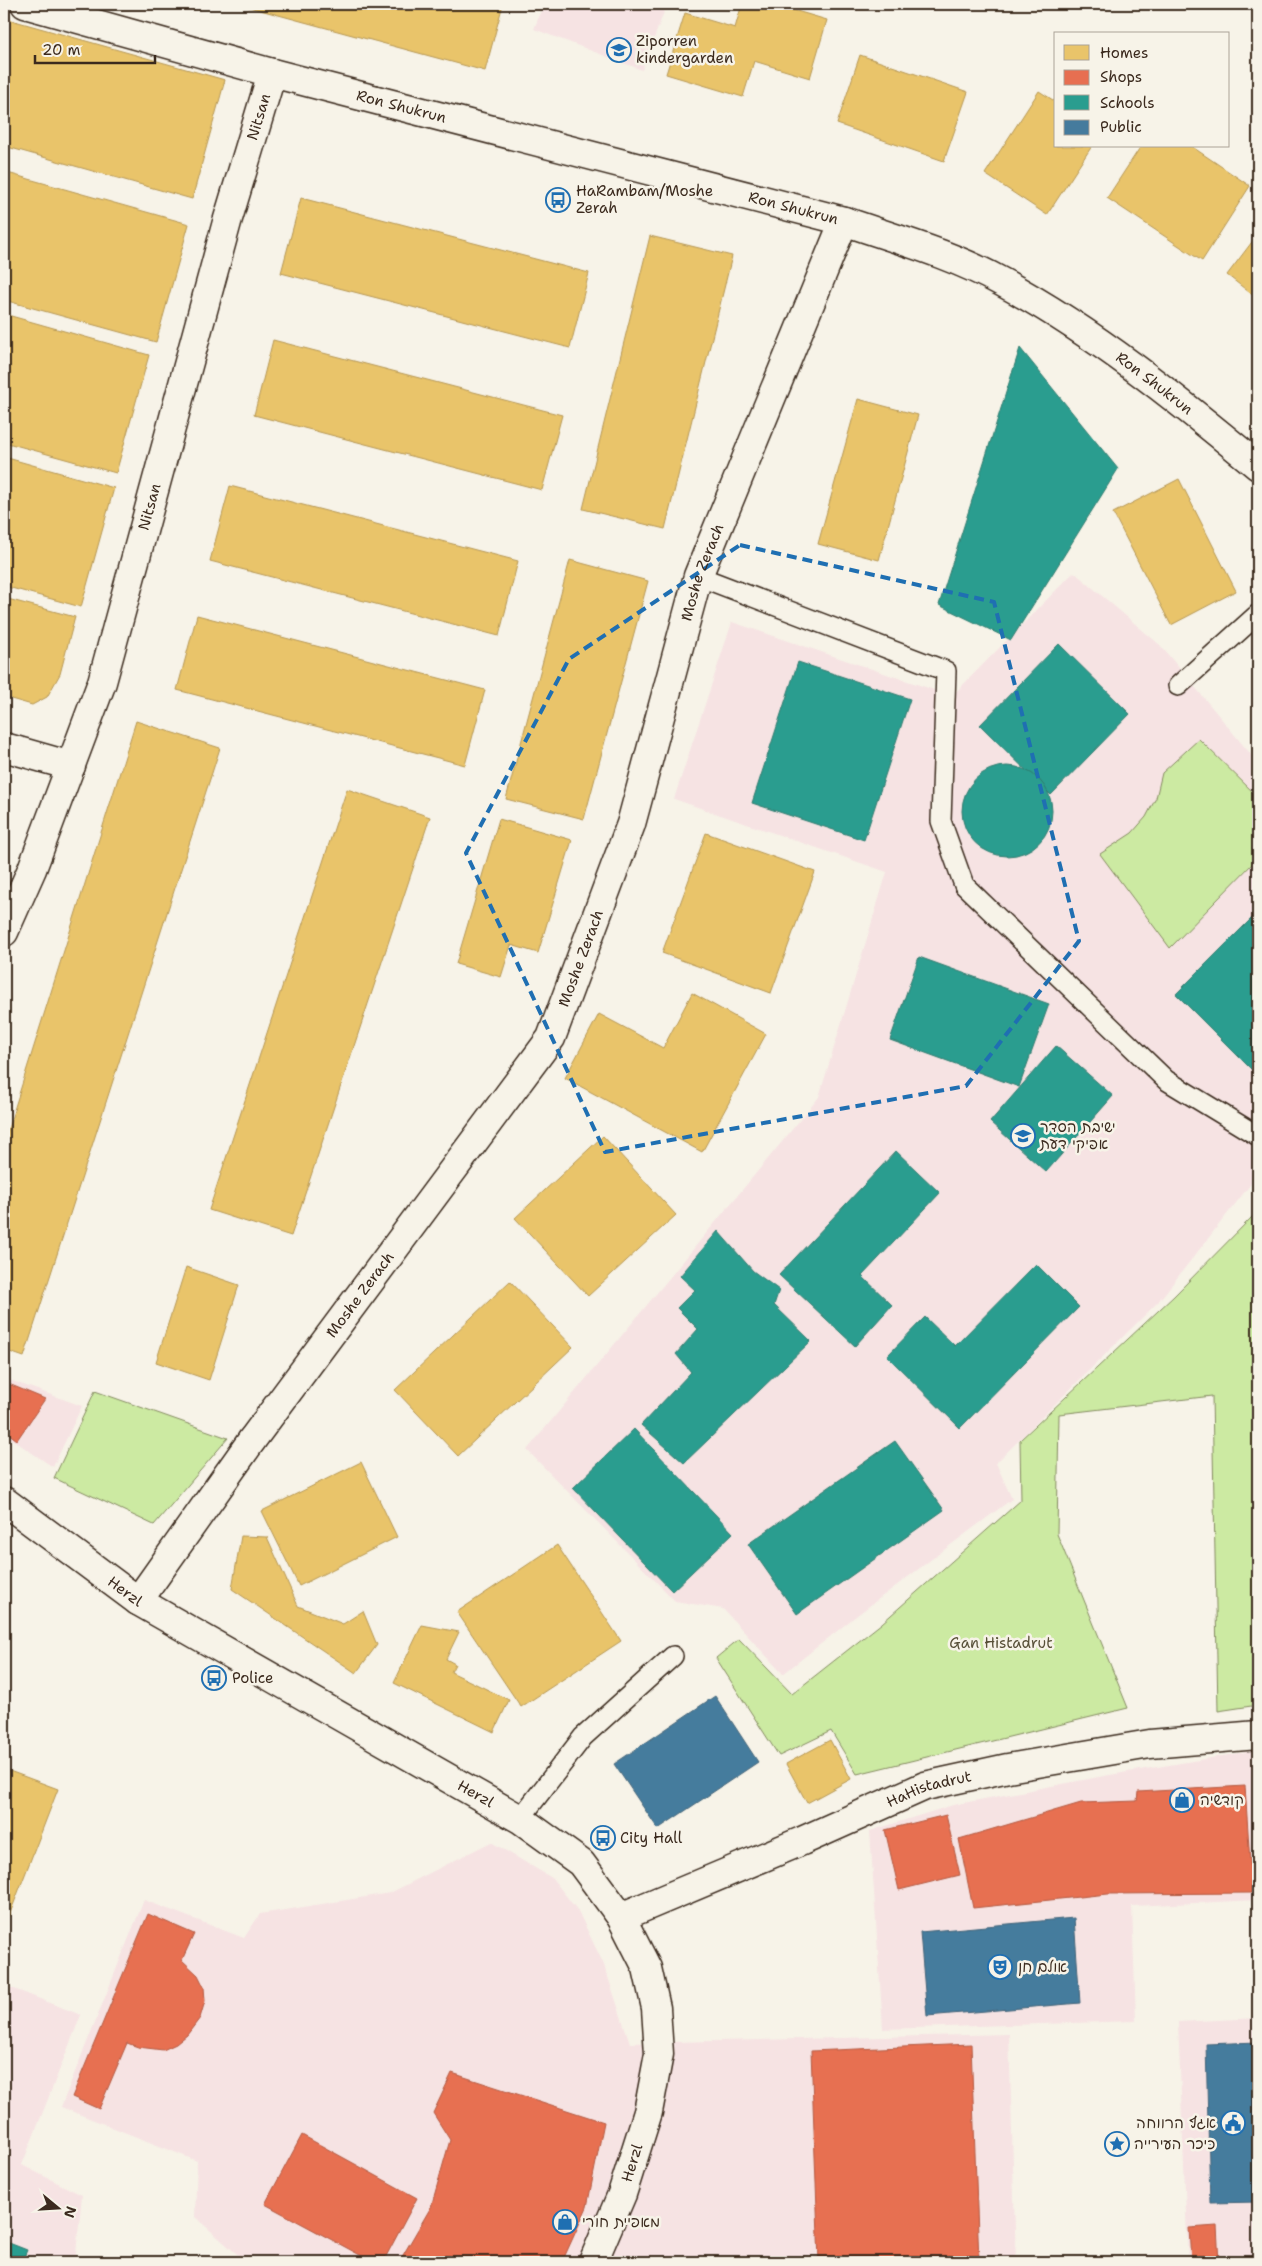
<svg xmlns="http://www.w3.org/2000/svg" width="1262" height="2266" viewBox="0 0 1262 2266" font-family="'Shantell Sans','Playpen Sans Hebrew',sans-serif">
<style>
.built{fill:#f6e3e3}
.green{fill:#cceaa2;stroke:#848a60}
.homes{fill:#e9c46a;stroke:#b59653}
.shops{fill:#e76f51;stroke:#b35a42}
.schools{fill:#2a9d8f;stroke:#2f7a6d}
.public{fill:#457b9d;stroke:#426377}
.lines{fill:none;stroke-linecap:round;stroke-linejoin:round}
.service-casing{stroke:#3b2a1e;stroke-width:22}
.pedestrian-casing{stroke:#3b2a1e;stroke-width:31}
.minor-casing{stroke:#3b2a1e;stroke-width:31}
.tertiary-casing{stroke:#3b2a1e;stroke-width:31}
.service{stroke:#f7f3e8;stroke-width:19}
.pedestrian{stroke:#f7f3e8;stroke-width:28}
.minor{stroke:#f7f3e8;stroke-width:28}
.tertiary{stroke:#f7f3e8;stroke-width:28}
.marked{fill:none;stroke:#1f6fb2;stroke-width:4;stroke-dasharray:10 6;stroke-linejoin:round}
.labels{text-anchor:middle;dominant-baseline:central;stroke-width:5;stroke-linejoin:round;paint-order:stroke}
.poi-label{font-size:15px;fill:#3b2a1e;stroke:#f7f3e8;text-anchor:start}
.street-label{font-size:15px;fill:#3b2a1e;stroke:#f7f3e8}
.park-label{font-size:15px;fill:#585038;stroke:#f7f3e8}
</style>
<rect width="100%" height="100%" fill="#f7f3e8"/>
<filter id="ink" filterUnits="userSpaceOnUse"><feTurbulence type="fractalNoise" baseFrequency=".02" numOctaves="2"/><feDisplacementMap in="SourceGraphic" scale="10" xChannelSelector="R" yChannelSelector="G"/><feConvolveMatrix kernelMatrix="1 2 1 2 8 2 1 2 1" color-interpolation-filters="sRGB"/></filter>
<g filter="url(#ink)">
<!-- built -->
<g class="built">
<polygon points="544,4 667,4 642,70 534,29"/>
<polygon points="1074,572 1160,645 1258,763 1258,1175 1158,1302 996,1463 1012,1499 856,1616 783,1674 723,1609 675,1601 527,1450 819,1097 887,872 674,799 732,622 952,696"/>
<polygon points="4,1378 82,1406 53,1467 4,1434"/>
<polygon points="1258,1750 1258,1900 1132,1906 1136,2021 883,2029 870,1831 953,1805 1104,1776"/>
<polygon points="491,1842 552,1878 578,1911 604,1965 630,2043 1009,2034 1016,2262 246,2262 195,2217 197,2161 61,2107 144,1900 244,1938 260,1914 390,1893"/>
<polygon points="4,1985 81,2015 22,2165 82,2195 75,2262 4,2262"/>
<polygon points="1258,2018 1258,2262 1188,2262 1178,2022"/>
</g>
<!-- green -->
<g class="green">
<polygon points="1199,739 1258,797 1258,858 1170,948 1100,854 1132,833 1146,817 1156,798 1162,773"/>
<polygon points="1258,1211 1258,1705 1218,1711 1212,1396 1059,1414 1057,1534 1128,1708 857,1774 831,1731 779,1756 716,1658 739,1639 792,1694 882,1623 1021,1500 1020,1440 1174,1296"/>
<polygon points="95,1391 228,1438 154,1525 54,1478"/>
</g>
<!-- homes -->
<g class="homes">
<polygon points="238,4 503,4 485,71"/>
<polygon points="742,4 773,4 827,20 810,78 754,61 743,97 666,74 685,13 735,28"/>
<polygon points="4,18 225,80 192,199 4,146"/>
<polygon points="860,55 968,92 944,161 837,124"/>
<polygon points="1039,91 1056,102 1056,146 1092,146 1047,215 985,174"/>
<polygon points="1141,146 1191,146 1250,186 1202,261 1107,198"/>
<polygon points="4,172 189,224 156,342 4,300"/>
<polygon points="301,198 589,273 570,348 281,273"/>
<polygon points="1258,234 1258,299 1227,275"/>
<polygon points="650,236 732,256 665,529 583,509"/>
<polygon points="4,314 149,355 116,473 4,442"/>
<polygon points="273,340 562,415 542,490 254,415"/>
<polygon points="858,399 918,415 879,560 818,544"/>
<polygon points="4,457 114,488 81,607 4,586"/>
<polygon points="1179,479 1236,591 1171,625 1113,513"/>
<polygon points="230,486 518,561 499,636 210,561"/>
<polygon points="570,560 648,581 584,819 506,799"/>
<polygon points="4,598 75,617 60,674 47,697 32,705 4,697"/>
<polygon points="197,615 485,690 465,765 177,690"/>
<polygon points="136,721 220,748 24,1357 4,1350 4,1142"/>
<polygon points="347,789 430,817 291,1236 209,1210"/>
<polygon points="499,819 572,840 538,953 511,945 501,977 456,964"/>
<polygon points="706,833 815,872 771,993 662,953"/>
<polygon points="692,993 766,1034 702,1152 565,1078 599,1014 663,1048"/>
<polygon points="603,1136 676,1215 588,1296 515,1218"/>
<polygon points="186,1267 239,1285 209,1380 156,1362"/>
<polygon points="510,1281 573,1347 458,1456 395,1390"/>
<polygon points="361,1462 397,1537 299,1586 262,1511"/>
<polygon points="241,1536 267,1537 298,1606 343,1624 363,1611 377,1645 356,1673 232,1589"/>
<polygon points="557,1545 621,1641 521,1707 457,1612"/>
<polygon points="422,1625 459,1632 446,1659 455,1664 451,1672 509,1700 494,1732 394,1683"/>
<polygon points="830,1740 851,1779 807,1803 786,1764"/>
<polygon points="4,1769 58,1789 9,1916 4,1913"/>
</g>
<!-- shops -->
<g class="shops">
<polygon points="4,1382 45,1399 17,1440 4,1430"/>
<polygon points="1245,1786 1252,1893 1108,1894 973,1908 959,1839 1081,1803 1137,1801 1138,1792"/>
<polygon points="946,1815 960,1875 899,1890 885,1830"/>
<polygon points="148,1914 194,1934 182,1960 198,1975 204,1987 205,2001 200,2018 187,2035 176,2044 163,2050 138,2047 127,2043 99,2109 72,2097"/>
<polygon points="971,2044 979,2262 819,2262 811,2051"/>
<polygon points="452,2073 604,2122 587,2207 562,2262 399,2262 431,2207 450,2140 433,2113"/>
<polygon points="302,2135 417,2198 383,2262 373,2262 265,2204"/>
<polygon points="1217,2226 1219,2262 1191,2262 1189,2228"/>
<polygon points="1258,2227 1258,2259 1256,2228"/>
</g>
<!-- schools -->
<g class="schools">
<polygon points="1020,348 1118,469 1011,640 939,605"/>
<polygon points="1059,644 1130,714 1051,795 980,725"/>
<polygon points="798,662 910,699 864,840 752,803"/>
<circle cx="1007" cy="811" r="45"/>
<polygon points="1258,912 1258,1076 1176,994"/>
<polygon points="919,957 1049,1004 1019,1087 890,1040"/>
<polygon points="1056,1046 1113,1096 1046,1172 990,1122"/>
<polygon points="896,1151 940,1193 862,1276 892,1305 855,1346 779,1275"/>
<polygon points="718,1231 753,1271 779,1290 774,1305 811,1341 684,1463 641,1425 691,1372 676,1354 698,1329 677,1308 695,1290 680,1276"/>
<polygon points="1036,1264 1079,1307 960,1428 887,1356 925,1317 955,1346"/>
<polygon points="634,1429 733,1533 672,1591 573,1488"/>
<polygon points="895,1441 944,1510 797,1614 748,1544"/>
<polygon points="4,2241 27,2250 22,2262 4,2262"/>
</g>
<!-- public -->
<g class="public">
<polygon points="715,1696 758,1762 658,1829 614,1764"/>
<polygon points="1074,1918 1080,2003 927,2016 920,1932"/>
<polygon points="1258,2042 1258,2202 1210,2203 1206,2044"/>
</g>
<g class="lines">
<defs>
<g id="service">
<polyline points="698,576 946,671 941,821 964,885 1166,1080 1258,1136"/>
<polyline points="1178,686 1258,614"/>
<polyline points="520,1819 583,1737 673,1656"/>
</g>
<polyline id="pedestrian" points="138,1601 252,1440"/>
<g id="minor">
<path id="s1" d="M25,4l247,69 572,148c52,18 107,33 156,60 93,50 176,117 258,185"/>
<polyline points="4,747 71,766"/>
<path id="s2" d="M4,932l28,-63 70,-187 125,-460 45,-149"/>
<path id="s3" d="M252,1440l299,-402 80,-214 67,-248 146,-355"/>
<path id="s4" d="M621,1917l181,-76 123,-55 83,-18 142,-24 108,-9"/>
</g>
<g id="tertiary">
<path id="s5" d="M4,1501l134,100 382,218 61,44 40,54 26,51 9,40 3,46 -11,58 -26,82 -29,68"/>
</g>
</defs>
<!-- service casing -->
<use href="#service" class="service-casing"/>
<!-- pedestrian casing -->
<use href="#pedestrian" class="pedestrian-casing"/>
<!-- minor casing -->
<use href="#minor" class="minor-casing"/>
<!-- tertiary casing -->
<use href="#tertiary" class="tertiary-casing"/>
<!-- service -->
<use href="#service" class="service"/>
<!-- pedestrian -->
<use href="#pedestrian" class="pedestrian"/>
<!-- minor -->
<use href="#minor" class="minor"/>
<!-- tertiary -->
<use href="#tertiary" class="tertiary"/>
</g>
</g>
<!-- marked area -->
<path class="marked" d="M740,545l254,57 85,339 -113,145 -361,66 -139,-299 103,-194z"/>
<!-- icons -->
<defs>
<symbol id="school-ring" viewBox="-11 -11 22 22"><circle r="9.5" fill="#f7f3e8" stroke="#1f6fb2" stroke-width="1.5"/><path d="M0-5L7-2L0 1L-7-2ZM-4 1L0 2.5L4 1V4Q0 6-4 4Z" fill="#1f6fb2"/></symbol>
<symbol id="bus-ring" viewBox="-11 -11 22 22"><circle r="9.5" fill="#f7f3e8" stroke="#1f6fb2" stroke-width="1.5"/><path d="M-5-6H5V4H4V6H2V4H-2V6H-4V4H-5ZM-3.5-4V0h7V-4ZM-3.5 1.2v1.5H-2V1.2ZM2 1.2v1.5H3.5V1.2Z" fill="#1f6fb2"/></symbol>
<symbol id="university-ring" viewBox="-11 -11 22 22"><circle r="9.5" fill="#f7f3e8" stroke="#1f6fb2" stroke-width="1.5"/><path d="M0-5L7-2L0 1L-7-2ZM-4 1L0 2.5L4 1V4Q0 6-4 4Z" fill="#1f6fb2"/></symbol>
<symbol id="shop-ring" viewBox="-11 -11 22 22"><circle r="9.5" fill="#f7f3e8" stroke="#1f6fb2" stroke-width="1.5"/><path d="M-5-2.5h2.3a2.7 3.5 0 0 1 5.4 0H5L5.5 6h-11ZM-1.5-2.5h3a1.5 2.3 0 0 0-3 0Z" fill="#1f6fb2"/></symbol>
<symbol id="theatre-ring" viewBox="-11 -11 22 22"><circle r="9.5" fill="#f7f3e8" stroke="#1f6fb2" stroke-width="1.5"/><path d="M-5-5.5Q0-4 5-5.5V0Q5 5 0 6Q-5 5-5 0ZM-3.3-2.5H-1v1.5H-3.3ZM1-2.5H3.3v1.5H1ZM-2.8 1Q0 5.5 2.8 1Z" fill="#1f6fb2"/></symbol>
<symbol id="civic-ring" viewBox="-11 -11 22 22"><circle r="9.5" fill="#f7f3e8" stroke="#1f6fb2" stroke-width="1.5"/><path d="M-.6-6.5H3V-4.5H.6V-3L4-1V1h2V6H-6V1h2V-1L-.6-3ZM-1.2 2.5V6h2.4V2.5Z" fill="#1f6fb2"/></symbol>
<symbol id="sight-ring" viewBox="-11 -11 22 22"><circle r="9.5" fill="#f7f3e8" stroke="#1f6fb2" stroke-width="1.5"/><path d="M0-6L1.8-2.2L6-1.7L2.9 1.2L3.7 5.4L0 3.3L-3.7 5.4L-2.9 1.2L-6-1.7L-1.8-2.2Z" fill="#1f6fb2"/></symbol>
</defs>
<g fill-rule="evenodd">
<use href="#school-ring" x="605" y="36" width="28" height="28"/>
<use href="#bus-ring" x="544" y="186" width="28" height="28"/>
<use href="#university-ring" x="1009" y="1122" width="28" height="28"/>
<use href="#bus-ring" x="200" y="1664" width="28" height="28"/>
<use href="#shop-ring" x="1168" y="1786" width="28" height="28"/>
<use href="#bus-ring" x="589" y="1824" width="28" height="28"/>
<use href="#theatre-ring" x="986" y="1953" width="28" height="28"/>
<use href="#civic-ring" x="1219" y="2109" width="28" height="28"/>
<use href="#sight-ring" x="1103" y="2130" width="28" height="28"/>
<use href="#shop-ring" x="551" y="2208" width="28" height="28"/>
</g>
<g class="labels">
<!-- poi labels -->
<g class="poi-label">
<text x="636" y="41">Ziporren<tspan x="636" dy="17">kindergarden</tspan></text>
<text x="576" y="191">HaRambam/Moshe<tspan x="576" dy="17">Zerah</tspan></text>
<text x="1040" y="1127">ישיבת הסדר<tspan x="1040" dy="17">אפיקי דעת</tspan></text>
<text x="232" y="1678">Police</text>
<text x="1200" y="1800">קודשיה</text>
<text x="620" y="1838">City Hall</text>
<text x="1018" y="1967">אולם חן</text>
<text x="1216" y="2123" text-anchor="end">אגף הרווחה</text>
<text x="1134" y="2144">כיכר העירייה</text>
<text x="582" y="2222">מאפיית חורי</text>
</g>
<!-- street labels -->
<g class="street-label">
<text stroke="none"><textPath href="#s1" startOffset="390">Ron Shukrun</textPath></text>
<text stroke="none"><textPath href="#s2" startOffset="855">Nitsan</textPath></text>
<text stroke="none"><textPath href="#s1" startOffset="795">Ron Shukrun</textPath></text>
<text stroke="none"><textPath href="#s1" startOffset="1200">Ron Shukrun</textPath></text>
<text stroke="none"><textPath href="#s2" startOffset="450">Nitsan</textPath></text>
<text stroke="none"><textPath href="#s3" startOffset="991">Moshe Zerach</textPath></text>
<text stroke="none"><textPath href="#s3" startOffset="586">Moshe Zerach</textPath></text>
<text stroke="none"><textPath href="#s3" startOffset="181">Moshe Zerach</textPath></text>
<text stroke="none"><textPath href="#s5" startOffset="151">Herzl</textPath></text>
<text stroke="none"><textPath href="#s4" startOffset="334">HaHistadrut</textPath></text>
<text stroke="none"><textPath href="#s5" startOffset="556">Herzl</textPath></text>
<text transform="translate(632 2163) rotate(-73)">Herzl</text>
</g>
<!-- park labels -->
<g class="park-label">
<text x="1001" y="1643">Gan Histadrut</text>
</g>
</g>
<!-- margin -->
<rect width="1262" height="2266" fill="none" stroke="#f7f3e8" stroke-width="20"/>
<rect x="10" y="10" width="1242" height="2246" fill="none" stroke="#3b2a1e" stroke-width="2" filter="url(#ink)"/>
<!-- legend -->
<rect x="1054" y="32" width="175" height="115" fill="#f7f3e8" stroke="#aca397"/>
<rect x="1064" y="45" width="25" height="15" fill="#e9c46a" stroke="#aca397"/>
<text x="1100" y="58" font-size="15" fill="#3b2a1e">Homes</text>
<rect x="1064" y="70" width="25" height="15" fill="#e76f51" stroke="#aca397"/>
<text x="1100" y="82" font-size="15" fill="#3b2a1e">Shops</text>
<rect x="1064" y="95" width="25" height="15" fill="#2a9d8f" stroke="#aca397"/>
<text x="1100" y="108" font-size="15" fill="#3b2a1e">Schools</text>
<rect x="1064" y="120" width="25" height="15" fill="#457b9d" stroke="#aca397"/>
<text x="1100" y="132" font-size="15" fill="#3b2a1e">Public</text>
<!-- north arrow -->
<g transform="translate(58 2208) rotate(108)" stroke="#f7f3e8" stroke-width="4" paint-order="stroke">
<path d="M0-4L9 19L0 12L-9 19Z" fill="#3b2a1e"/>
<text y="-8" font-size="14" font-weight="bold" text-anchor="middle" fill="#3b2a1e">N</text>
</g>
<!-- scale -->
<path d="M35 55v8h120v-8" fill="none" stroke="#3b2a1e" stroke-width="2.5"/>
<text x="42" y="55" font-size="15" fill="#3b2a1e" stroke="#f7f3e8" stroke-width="4" paint-order="stroke">20 m</text>
</svg>
